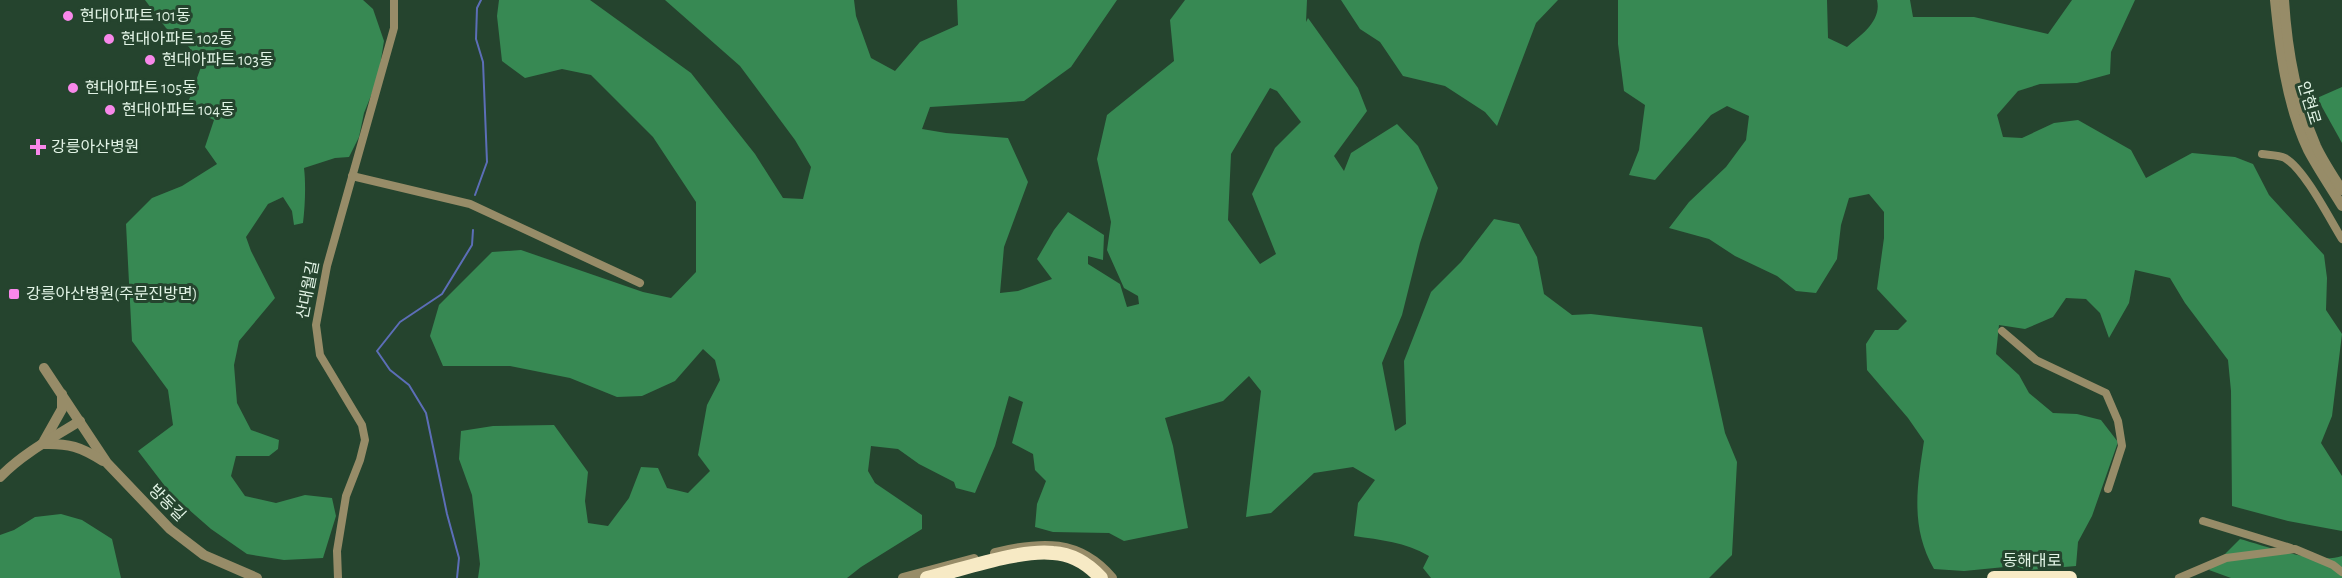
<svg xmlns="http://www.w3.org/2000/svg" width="2342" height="578" viewBox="0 0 2342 578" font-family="'Alegreya Sans','Noto Sans KR',sans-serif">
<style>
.forest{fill:#378953;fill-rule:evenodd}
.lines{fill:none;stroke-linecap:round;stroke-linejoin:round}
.stream{stroke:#5c6eb7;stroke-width:2}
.minor{stroke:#978c68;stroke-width:8}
.tertiary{stroke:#978c68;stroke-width:10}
.trunk{stroke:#f7eac5;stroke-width:14}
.poi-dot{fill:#f888ea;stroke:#25442e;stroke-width:2}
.labels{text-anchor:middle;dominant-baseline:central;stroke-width:6;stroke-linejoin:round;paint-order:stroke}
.poi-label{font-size:16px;fill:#e1f3e5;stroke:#25442e;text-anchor:start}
.street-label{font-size:16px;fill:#e1f3e5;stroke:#25442e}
</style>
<rect width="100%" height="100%" fill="#25442e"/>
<!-- forest -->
<g class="forest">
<path d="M145,0h218l10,9 11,32 -6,37 -14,35 -5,24 -10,20 -14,1 -31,10c2,16 1,39 -1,55l-9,2 -2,-14 -9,-14 -15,7 -22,33 5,14 24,47 -36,43 -5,24 3,38 14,27 28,10 -1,9 -9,7h-33l-5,20 14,20 31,7 29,-8 27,3 4,18 -13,42 -39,2 -37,-6 -36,-25 -40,-35 -33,-43 35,-26 -5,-35 -36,-49 -6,-117 26,-26 30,-12 35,-22 -12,-17 9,-27 -25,-12v-8l12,-33 -12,-20 -23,-19z"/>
<path d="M499,0h91l101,73 64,81 28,44 20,1 8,-32 -16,-27 -55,-74 -75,-66h189l2,16 15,42 24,13 25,-29 38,-17 -1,-25h160l-46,67 -47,34 -94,6 -8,22 24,4 62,5 20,44 -24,65 -4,46 18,-2 34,-12 -15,-20 17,-29 14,-18 36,23 -1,25 -15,-4v8l32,20 7,23 12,-3 -1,-8 -14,-8 -17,-38 4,-28 -14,-63 10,-44 67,-54 -4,-41 15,-20h122l-1,22 2,-4 50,70 9,23 -33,45 10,15 7,-18 46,-29 21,22 20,42 -18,55 -18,72 -20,48 13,68 11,-7 -2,-63 27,-69 30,-30 33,-43 25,5 18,33 7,37 28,21 19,-1 111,13 23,106 12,29 -5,93 -23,23h-278l-8,-10 6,-12c-24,-14 -48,-16 -75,-20l4,-33 17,-23 -22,-13 -39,6 -43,40 -25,4 15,-126 -12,-15 -26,25 -58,17 8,28 15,82 -64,13 -15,-8 -56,-1 -18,-5 2,-23 9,-23 -11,-11 -2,-16 -21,-11 11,-41 -14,-6 -14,50 -20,47 -19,-5 -2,-6 -35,-18 -21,-15 -27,-3 -3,25 7,12 47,32v14l-61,38 -14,11h-369l2,-14 -8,-69 -13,-36 2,-28 32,-5 61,-1 34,47 -3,29 3,22 20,3 21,-28 12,-31 17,1 9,20 21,5 22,-22 -12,-16 9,-50 13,-25 -5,-20 -12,-11 -28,32 -33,15 -25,1 -47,-19 -60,-12h-67l-13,-30 9,-31 53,-53 29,-2 122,42 28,6 25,-26v-70l-43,-65 -62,-62 -29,-6 -37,9 -23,-17 -5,-45zM1270,88l7,3 24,31 -26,26 -23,46 24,60 -16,10 -32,-44 3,-66z"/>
<polygon points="1341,0 1558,0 1536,23 1497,126 1485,112 1445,86 1403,76 1380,42 1360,29"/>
<path d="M1618,0h209l1,38 19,9c14,-12 35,-26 30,-47h33l3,17h61l74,17 24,-34h63l-24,52 -1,22 -33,9 -37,1 -22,7 -21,24 6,22 19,1 32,-15 24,-3 53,30 15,28 46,-25 43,4 18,7 16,31 55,60 3,23 -1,32 16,24 -10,82 -11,27 21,33v55l-54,-10 -56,-15 -1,-115 -3,-31 -43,-57 -15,-25 -35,-8 -6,33 -20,35 -9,-25 -14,-14 -20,-1 -13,19 -28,12 -26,-4 -3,29 23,21 10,18 24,20 24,1 24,6 17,22 -26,74 -14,26 -2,24 -48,4 -13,-4 -51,5 -30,-2c-24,-42 -17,-82 -10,-128l-16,-23 -41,-48 -1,-26 9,-14h23l9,-9 -30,-32 7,-51v-26l-15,-18 -20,4 -8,27 -4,34 -21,34 -20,-2 -19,-15 -42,-20 -26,-17 -40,-11 20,-26 37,-35 20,-27 3,-24 -22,-10 -16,9 -56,65 -26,-5 10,-25 6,-45 -21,-14 -6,-47z"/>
<polygon points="2342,87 2342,143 2317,98"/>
<polygon points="61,514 82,520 112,539 121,578 0,578 0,535 14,530 35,517"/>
<path d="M2240,539c25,7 78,26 102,17v22h-111l-22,-8z"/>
</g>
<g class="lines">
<!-- stream -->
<g class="stream">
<polyline points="475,195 487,162 483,62 476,39 477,8 481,0"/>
<polyline points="457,578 459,558 447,514 426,413 409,385 390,370 377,351 400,322 442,294 472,245 473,230"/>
</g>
<!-- minor -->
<g class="minor">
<path d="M2262,154c7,1 17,1 23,4 20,12 44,60 57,81"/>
<polyline points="352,176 470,204 640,283"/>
<polyline points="2002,331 2036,360 2106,393 2118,421 2122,446 2108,489"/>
<polyline points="2203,521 2291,548"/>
<polyline points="338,578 337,551 346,496 360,460 365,440 362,425 320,355 316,325 327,266 394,28 394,0"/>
<polyline points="2179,578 2226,558 2295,549 2333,565 2342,572"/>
</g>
<!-- tertiary -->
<g class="tertiary">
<path d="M2275,0c5,50 11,103 33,150 10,19 23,38 34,56"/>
<path d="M2284,0c3,49 12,100 32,146 7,15 17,30 26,44"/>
<polyline points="44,368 107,463 170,529 204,555 257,578"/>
<polyline points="44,441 62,409 62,394"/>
<path d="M42,444c27,-1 39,3 61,17"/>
<path d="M0,477c22,-23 52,-39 80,-56"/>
<path d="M995,553c46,-11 84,-14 117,25"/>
<polyline points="903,578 974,559"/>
</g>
<!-- trunk -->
<g class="trunk">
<path d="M927,578c34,-8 93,-29 126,-25 19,1 36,12 48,25"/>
<polyline points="1994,578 2070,578"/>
</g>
</g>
<!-- markers -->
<g class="poi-dot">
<circle cx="68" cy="16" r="6"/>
<circle cx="109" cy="39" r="6"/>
<circle cx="150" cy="60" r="6"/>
<circle cx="73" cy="88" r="6"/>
<circle cx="110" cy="110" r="6"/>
<path d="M35 138h6v6h6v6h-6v6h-6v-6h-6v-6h6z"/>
<rect x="8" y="288" width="12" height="12" rx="3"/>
</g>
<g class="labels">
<!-- poi labels -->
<g class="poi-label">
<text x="80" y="16">현대아파트 101동</text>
<text x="121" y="39">현대아파트 102동</text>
<text x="162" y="60">현대아파트 103동</text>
<text x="85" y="88">현대아파트 105동</text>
<text x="122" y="110">현대아파트 104동</text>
<text x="51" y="147">강릉아산병원</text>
<text x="26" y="294">강릉아산병원(주문진방면)</text>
</g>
<!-- street labels -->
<g class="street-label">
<text transform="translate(2309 103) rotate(73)">안현로</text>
<text transform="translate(308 290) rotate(-79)">산대월길</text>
<text transform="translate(167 503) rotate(45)">방동길</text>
<text x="2032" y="561">동해대로</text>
</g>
</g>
</svg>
